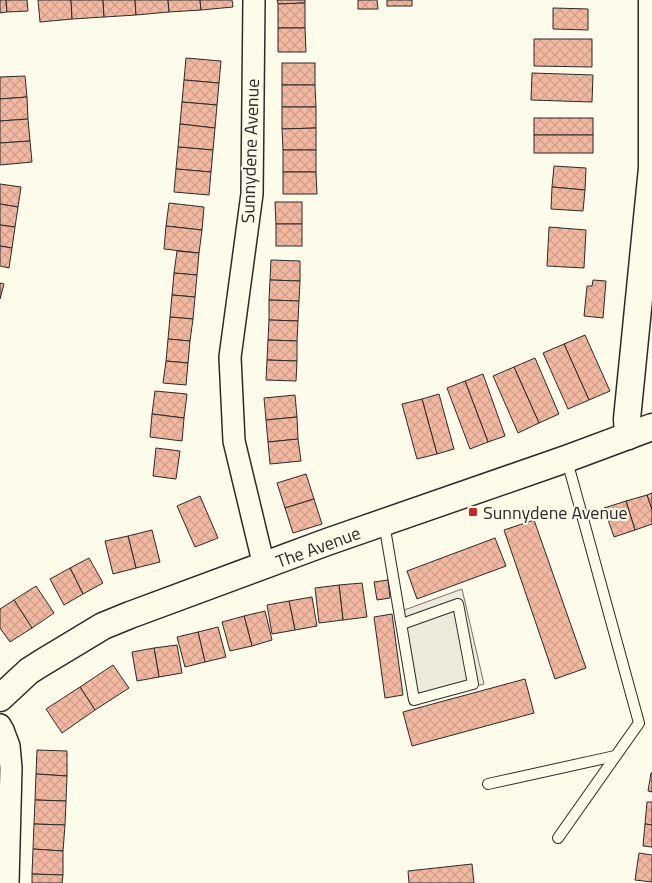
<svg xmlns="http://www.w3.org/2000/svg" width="652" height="883" viewBox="0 0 652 883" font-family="'Titillium Web',sans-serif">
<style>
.parking{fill:#eceadb;stroke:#74746e}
.building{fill:url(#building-cross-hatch);stroke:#2b2b2b}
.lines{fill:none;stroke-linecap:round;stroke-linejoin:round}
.service-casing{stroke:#2b2b2b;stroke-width:12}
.minor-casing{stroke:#2b2b2b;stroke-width:24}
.tertiary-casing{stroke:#2b2b2b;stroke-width:29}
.service{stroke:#fdfbea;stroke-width:10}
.minor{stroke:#fdfbea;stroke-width:21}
.tertiary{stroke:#fdfbea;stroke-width:26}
.poi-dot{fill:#c62828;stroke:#fdfbea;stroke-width:2}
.labels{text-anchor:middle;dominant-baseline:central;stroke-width:4;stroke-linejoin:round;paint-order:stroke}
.street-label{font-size:18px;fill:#2b2b2b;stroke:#fdfbea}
.poi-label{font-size:18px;fill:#2b2b2b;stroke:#fdfbea;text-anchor:start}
</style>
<defs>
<pattern id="building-cross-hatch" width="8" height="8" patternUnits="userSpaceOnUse" patternTransform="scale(1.25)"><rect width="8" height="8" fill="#f2b8a0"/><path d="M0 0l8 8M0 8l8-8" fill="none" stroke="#d09e8a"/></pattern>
</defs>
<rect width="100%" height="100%" fill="#fdfbea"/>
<!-- parking -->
<polygon class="parking" points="462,589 484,684 410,705 396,613"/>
<!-- building -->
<g class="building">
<polygon points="0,0 6,0 7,12 0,13"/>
<polygon points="6,0 27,0 28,11 7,12"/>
<polygon points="38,0 71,0 72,19 40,22"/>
<polygon points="71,0 103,0 104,17 72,19"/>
<polygon points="103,0 135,0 136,15 104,17"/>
<polygon points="135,0 168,0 169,12 136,15"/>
<polygon points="168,0 200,0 201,10 169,12"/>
<polygon points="200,0 232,0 233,7 201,10"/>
<polygon points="277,0 305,0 305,3 278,4"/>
<polygon points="358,0 377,0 378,9 358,9"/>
<rect x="387" y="0" width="25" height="6"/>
<polygon points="305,3 305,28 278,28 278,4"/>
<polygon points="553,8 588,9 588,30 553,29"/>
<polygon points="278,28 305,28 306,52 278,52"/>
<polygon points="534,39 592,39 592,67 534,66"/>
<polygon points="186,58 221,61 219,83 184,80"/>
<rect x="282" y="63" width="33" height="22"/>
<polygon points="532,73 593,75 592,102 531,100"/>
<polygon points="25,76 27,97 0,99 0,77"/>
<polygon points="184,80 219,83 217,105 182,102"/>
<polygon points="282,85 315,85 316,107 282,107"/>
<polygon points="27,97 28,119 0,121 0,99"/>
<polygon points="182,102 217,105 215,128 180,124"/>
<polygon points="282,107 316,107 316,128 282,129"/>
<rect x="534" y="118" width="59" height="17"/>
<polygon points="28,119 30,141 0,143 0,121"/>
<polygon points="180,124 215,128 213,150 178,147"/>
<polygon points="316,128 316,150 283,150 282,129"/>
<rect x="534" y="135" width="59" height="18"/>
<polygon points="30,141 32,162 0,165 0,143"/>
<polygon points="178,147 213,150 211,172 176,169"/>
<rect x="283" y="150" width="33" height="22"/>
<polygon points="554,166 586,168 585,190 552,187"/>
<polygon points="176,169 211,172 209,195 174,192"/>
<polygon points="283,172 316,172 317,194 283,194"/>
<polygon points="0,184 21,187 18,207 0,204"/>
<polygon points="552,187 585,190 583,211 551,209"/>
<polygon points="275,202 302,202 302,224 276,224"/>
<polygon points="169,203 204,207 202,230 166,226"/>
<polygon points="0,204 18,207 15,227 0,225"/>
<rect x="276" y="224" width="26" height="22"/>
<polygon points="0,225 15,227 12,248 0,246"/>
<polygon points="166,226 202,230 199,253 164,249"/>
<polygon points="549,227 586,230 584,268 547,266"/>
<polygon points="0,246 12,248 9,268 0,266"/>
<polygon points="177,251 199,253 197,275 174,273"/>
<polygon points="271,260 300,261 300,281 270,280"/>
<polygon points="174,273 197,275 195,297 172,295"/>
<polygon points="270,280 300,281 299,301 269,300"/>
<polygon points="593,280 606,281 603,318 584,316 587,286 592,286"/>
<polygon points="0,283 4,284 0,299"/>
<polygon points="172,295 195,297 193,319 170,317"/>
<polygon points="269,300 299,301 298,321 269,320"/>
<polygon points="170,317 193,319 190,341 168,339"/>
<polygon points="269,320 298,321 297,341 268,340"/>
<polygon points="585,335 610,391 589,400 564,344"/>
<polygon points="168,339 190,341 188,363 166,361"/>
<polygon points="268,340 297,341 297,361 267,360"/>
<polygon points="564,344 589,400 568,409 543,353"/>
<polygon points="535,358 559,414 539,423 514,367"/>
<polygon points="267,360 297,361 296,381 266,380"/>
<polygon points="166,361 188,363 186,385 163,383"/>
<polygon points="514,367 539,423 518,433 493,376"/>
<polygon points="483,374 505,436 488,442 465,381"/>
<polygon points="465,381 488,442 470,449 447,388"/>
<polygon points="155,391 187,394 184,418 152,414"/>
<polygon points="439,394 454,449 437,454 422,399"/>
<polygon points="295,395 297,417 266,420 264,398"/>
<polygon points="422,399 437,454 417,459 402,404"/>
<polygon points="152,414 184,418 182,441 150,437"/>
<polygon points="297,417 298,439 268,442 266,420"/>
<polygon points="298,439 301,461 270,464 268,442"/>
<polygon points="156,448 180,451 176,479 153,476"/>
<polygon points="306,474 314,499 285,508 277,483"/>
<polygon points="652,493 652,510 647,495"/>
<polygon points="647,495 652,510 652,524 635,530 626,501"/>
<polygon points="200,496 218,538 195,547 177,506"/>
<polygon points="314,499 322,524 293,533 285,508"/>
<polygon points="626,501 635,530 614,537 604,508"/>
<polygon points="534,520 586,668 555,679 504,530"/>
<polygon points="152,530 160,562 136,568 128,536"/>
<polygon points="128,536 136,568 113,574 105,541"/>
<polygon points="495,538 506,566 417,599 407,571"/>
<polygon points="89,558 103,583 83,594 70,568"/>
<polygon points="70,568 83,594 64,605 50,579"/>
<polygon points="388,580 390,598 377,600 374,582"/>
<polygon points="362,583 367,617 343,620 339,585"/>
<polygon points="339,585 343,620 319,623 315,588"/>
<polygon points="36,586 54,613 32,628 14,600"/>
<polygon points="312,597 317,626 295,630 289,601"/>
<polygon points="14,600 32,628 10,642 0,628 0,609"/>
<polygon points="289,601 295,630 272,634 267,605"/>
<polygon points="265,611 272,640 252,646 244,616"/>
<polygon points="392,614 403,695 385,698 374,617"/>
<polygon points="244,616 252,646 230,651 222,622"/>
<polygon points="218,627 226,657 205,662 198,632"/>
<polygon points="198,632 205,662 185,667 177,637"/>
<polygon points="177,645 182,673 159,677 154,648"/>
<polygon points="154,648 159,677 137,681 132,652"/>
<polygon points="113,665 129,688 95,710 80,687"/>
<polygon points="525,679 534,713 412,746 403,712"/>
<polygon points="80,687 95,710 62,733 46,709"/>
<polygon points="37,750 67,751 67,776 36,774"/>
<polygon points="651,773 652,773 652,792 648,791"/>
<polygon points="36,774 67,776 66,801 35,800"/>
<polygon points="35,800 66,801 65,825 34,824"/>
<polygon points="647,802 652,802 652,825 645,824"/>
<polygon points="34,824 65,825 63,851 33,849"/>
<polygon points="645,824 652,825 652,847 643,846"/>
<polygon points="33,849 63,851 63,875 32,874"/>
<polygon points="639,853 652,855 652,882 635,880"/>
<polygon points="472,864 474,883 409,883 408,871"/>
<polygon points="32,874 63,875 62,883 32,883"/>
</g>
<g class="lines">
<defs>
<g id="service">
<polyline points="384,523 414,700 473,684 458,604 402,624"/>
<polyline points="488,784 615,756"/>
<polyline points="558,838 639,723 571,475 566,459"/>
</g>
<g id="minor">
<polyline points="254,0 252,194 230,357 234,441 264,566"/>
<polyline points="0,725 3,730 9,746 11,768 8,883"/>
</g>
<g id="tertiary">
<polyline points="628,436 627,419 652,168 652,0"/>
<polyline points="0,698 29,671 40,664 103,626 130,615 327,542 566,459 652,427"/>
</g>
</defs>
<!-- service casing -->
<use href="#service" class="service-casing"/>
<!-- minor casing -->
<use href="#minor" class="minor-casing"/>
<!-- tertiary casing -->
<use href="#tertiary" class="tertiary-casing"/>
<!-- service -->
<use href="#service" class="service"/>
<!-- minor -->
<use href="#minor" class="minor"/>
<!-- tertiary -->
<use href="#tertiary" class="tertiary"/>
</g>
<!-- markers -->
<rect class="poi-dot" x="468" y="507" width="10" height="10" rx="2.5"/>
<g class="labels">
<!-- street labels -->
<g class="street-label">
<text transform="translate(250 151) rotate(-88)">Sunnydene Avenue</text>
<text transform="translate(318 547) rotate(-20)">The Avenue</text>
</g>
<!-- poi labels -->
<g class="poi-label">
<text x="483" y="512">Sunnydene Avenue</text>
</g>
</g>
</svg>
